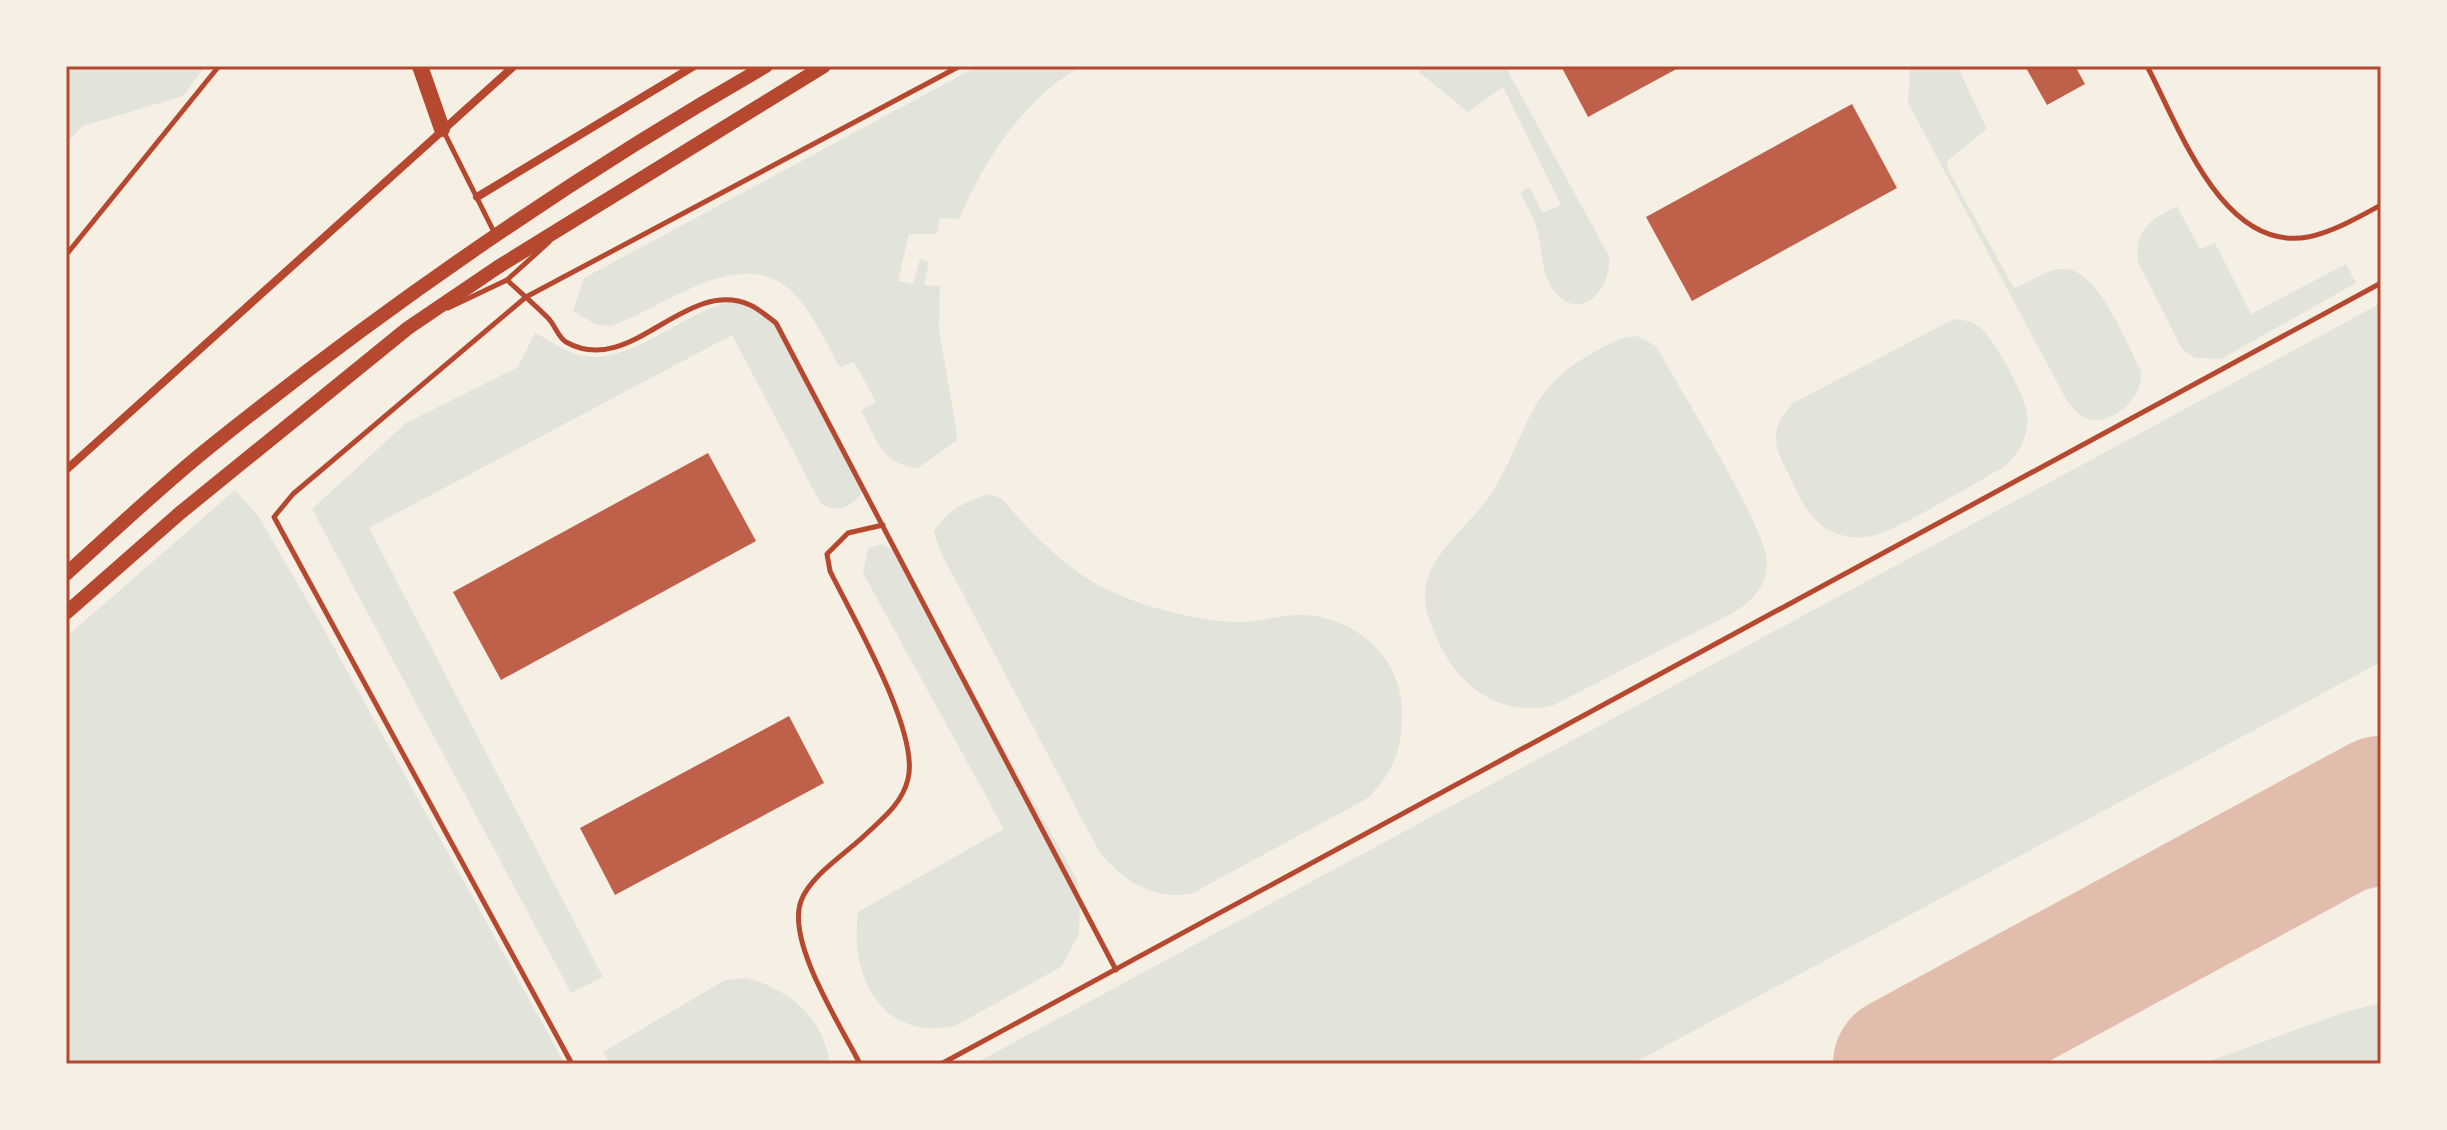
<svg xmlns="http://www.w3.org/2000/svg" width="2447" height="1130" viewBox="0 0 2447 1130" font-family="Ubuntu,sans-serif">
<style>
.green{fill:#e2e4dc}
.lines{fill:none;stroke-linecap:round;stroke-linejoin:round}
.taxiway{stroke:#e2bdae;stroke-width:54}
.runway{stroke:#e2bdae;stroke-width:136}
.building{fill:#bf614a}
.service{stroke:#b5482f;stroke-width:5}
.minor{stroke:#b5482f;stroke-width:8}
.tertiary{stroke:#b5482f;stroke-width:14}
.secondary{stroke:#b5482f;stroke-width:16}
.neatline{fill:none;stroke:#b5482f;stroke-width:3}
</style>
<rect width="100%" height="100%" fill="#f6efe4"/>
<!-- green -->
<g class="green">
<polygon points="66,66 205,66 183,96 83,126 66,143"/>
<path d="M978,66h104c-57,31 -98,94 -123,153l-19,-1 -3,16h-28l-11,47 15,3 7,-26 9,4 -5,23 16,1 -1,44 18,104 -1,7 -38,27c-37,-3 -41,-29 -57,-58l15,-8 -22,-40 -14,5c-13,-22 -25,-49 -42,-69 -52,-61 -133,10 -187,28l-16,-2 -22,-13 11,-33z"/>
<path d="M1422,66h83l104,190c3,36 -31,67 -55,35 -15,-19 -11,-49 -20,-71 -4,-10 -10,-19 -14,-27l9,-6 14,26 18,-8 -58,-118 -35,25 -49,-40z"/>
<path d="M1910,66h47l30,63 -39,31 -1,8 67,120c14,-5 30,-17 46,-19 37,-5 66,74 81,102 3,24 -23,51 -49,49 -12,-2 -18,-11 -25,-19l-159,-298z"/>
<path d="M2177,206l23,43 15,-6 36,71 95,-50 10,19 -135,76 -26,-1 -13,-9 -44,-87c-4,-33 13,-42 39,-56z"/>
<path d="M732,301l32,11 10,13 87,157v13c-13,13 -23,18 -40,9l-89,-169 -363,193 234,449 -32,16 -259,-484 94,-86 112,-56 17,-34c13,6 30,19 45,22 50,12 104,-44 152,-54z"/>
<polygon points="2381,303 2381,662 1632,1064 974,1064"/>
<path d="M1954,319c9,1 17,2 24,7 14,8 47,69 49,86 3,22 -7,40 -23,55 -28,15 -111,67 -137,70 -15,2 -34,-2 -46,-12 -16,-13 -24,-34 -33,-52 -16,-29 -18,-45 5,-70z"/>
<path d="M1637,336l19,10c21,38 112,184 111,217 -1,26 -17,40 -38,52l-175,90c-55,14 -97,-20 -118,-68 -7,-16 -14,-35 -10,-53 11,-39 46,-60 67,-93 36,-60 33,-102 100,-138 15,-9 27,-16 44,-17z"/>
<polygon points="235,490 259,517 326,633 565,1064 66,1064 66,637"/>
<path d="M988,494l13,4c34,39 68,75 116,96 37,16 79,26 119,28 22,1 44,-8 67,-7 52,2 99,42 99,96 0,38 -7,59 -34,87l-175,95c-38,9 -69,-12 -93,-40l-159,-300 -7,-21c12,-22 31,-30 54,-38z"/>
<path d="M882,544l13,7 182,329 3,26 -1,28 -18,33 -106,59c-74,16 -106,-51 -97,-114l146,-83 -141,-256 5,-25z"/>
<path d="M747,978c44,12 76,40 83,86h-220l-7,-12 122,-72z"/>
<polygon points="2381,1003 2381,1064 2201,1064 2348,1011"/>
</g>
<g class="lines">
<!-- taxiway -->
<polyline class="taxiway" points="2198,903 2381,858"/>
<!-- runway -->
<polyline class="runway" points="1901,1064 2381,804"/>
</g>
<!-- building -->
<g class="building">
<polygon points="1561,66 1682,66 1588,117"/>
<polygon points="2025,66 2075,66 2085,84 2047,105"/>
<polygon points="1852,104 1897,188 1692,301 1646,217"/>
<polygon points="708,453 756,541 501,680 453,592"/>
<polygon points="789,716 824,783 615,895 580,828"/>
</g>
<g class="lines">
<!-- service -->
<g class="service">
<path d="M2147,66c32,60 75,187 161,171 25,-5 51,-20 73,-32"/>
<polyline points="443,130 494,232"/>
<polyline points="66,255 219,66"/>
<path d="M507,280c14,13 28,25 41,38 7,7 10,19 18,24 65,37 119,-66 184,-37 9,4 18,12 26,18l340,647"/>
<polyline points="448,308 507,280 549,242"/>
<polyline points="572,1064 274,517 293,494 526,297 960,66"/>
<path d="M860,1064c-19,-38 -74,-122 -59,-163 9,-25 44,-47 63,-65 18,-17 38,-32 44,-57 12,-47 -56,-163 -78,-208l-3,-17 21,-21 35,-8"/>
<polyline points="941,1064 2381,283"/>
</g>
<!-- minor -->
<g class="minor">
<polyline points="477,197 694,66"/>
<polyline points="66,470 514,66"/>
</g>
<!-- tertiary -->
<g class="tertiary">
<path d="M66,574c48,-43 95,-88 145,-128 175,-140 361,-269 555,-380"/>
<polyline points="66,613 180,513 408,328 498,267 824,66"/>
</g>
<!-- secondary -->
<polyline class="secondary" points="420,66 442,129"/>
</g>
<!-- border -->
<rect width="2447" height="1130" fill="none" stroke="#f6efe4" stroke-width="136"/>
<rect x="68" y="68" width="2311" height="994" class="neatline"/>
</svg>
